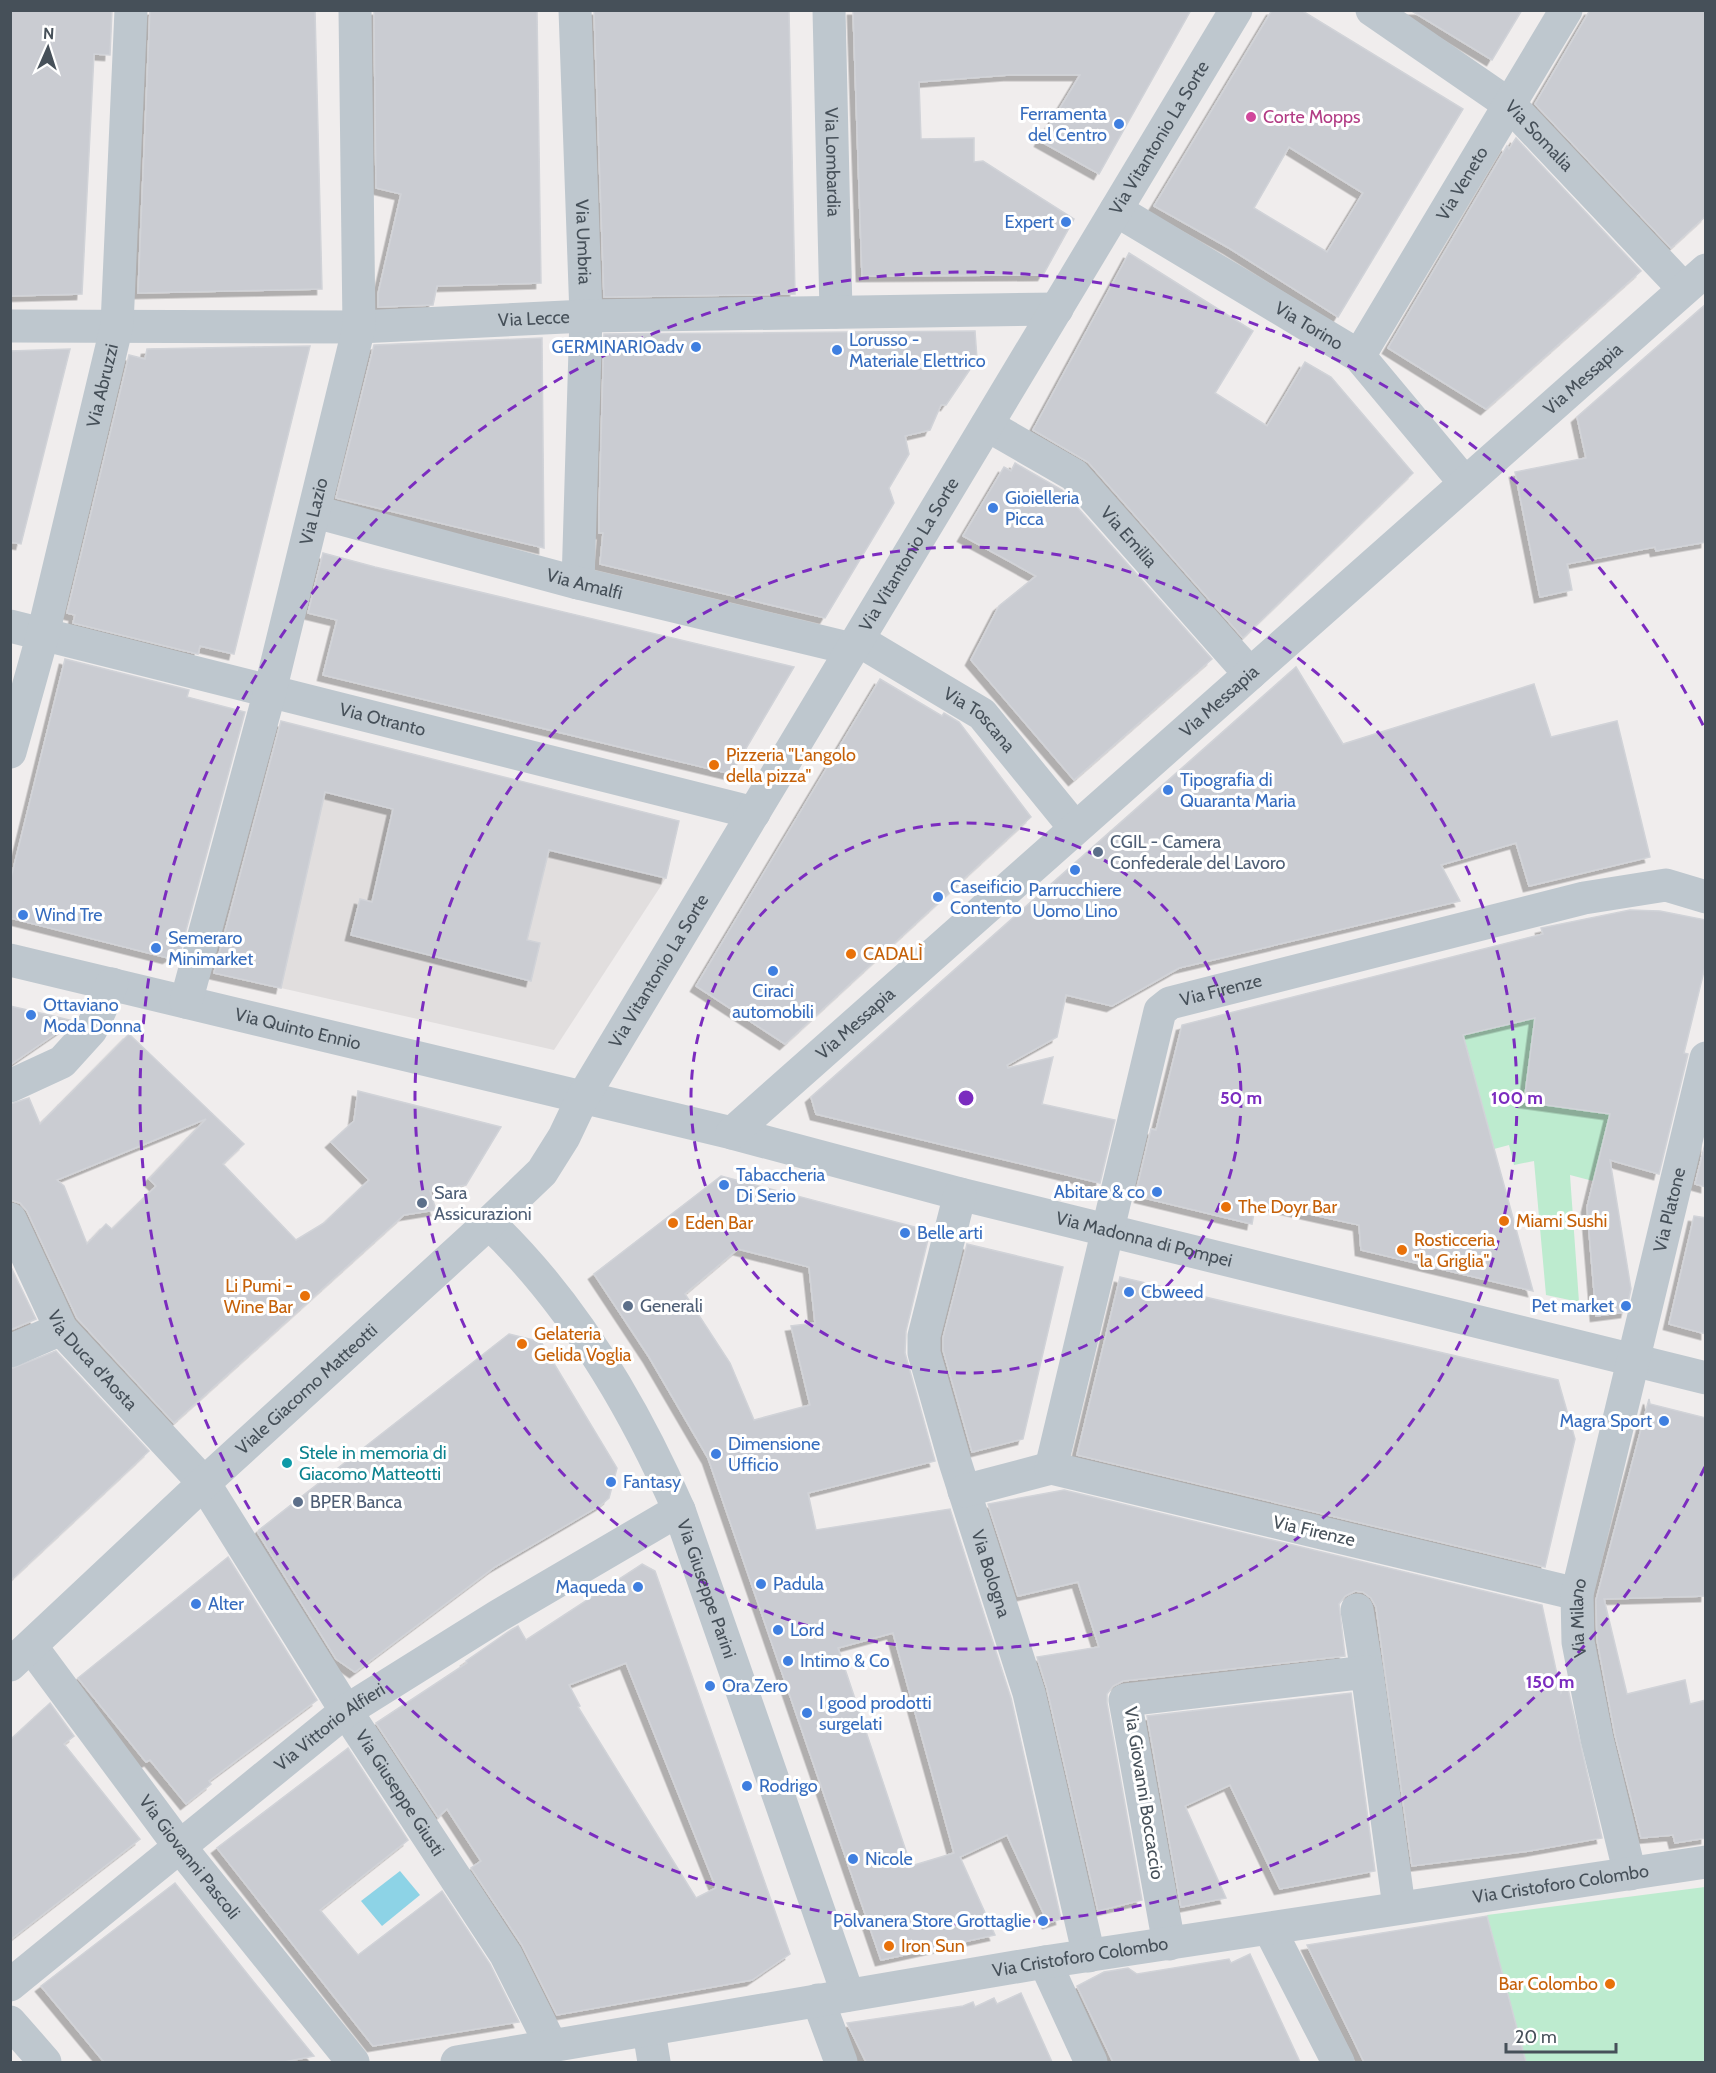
<svg xmlns="http://www.w3.org/2000/svg" width="1716" height="2073" viewBox="0 0 1716 2073" font-family="Cabin,sans-serif">
<style>
.education{fill:#e1dede}
.green{fill:#bdebcf}
.water{fill:#8dd3e6}
.building{fill:#caccd2;stroke:#d1d3d8;stroke-width:1.5;fill-rule:evenodd;filter:url(#shadow)}
.lines{fill:none;stroke-linecap:round;stroke-linejoin:round}
.minor{stroke:#bec7ce;stroke-width:33}
.ring{fill:none;stroke:#7b2cbf;stroke-width:3;stroke-dasharray:10 8}
.hotel-dot{fill:#d1479c;stroke:#fff;stroke-width:2}
.shop-dot{fill:#3f7fe0;stroke:#fff;stroke-width:2}
.food-dot{fill:#e8710a;stroke:#fff;stroke-width:2}
.service-dot{fill:#5c6f8a;stroke:#fff;stroke-width:2}
.culture-dot{fill:#0f9aa8;stroke:#fff;stroke-width:2}
.labels{text-anchor:middle;dominant-baseline:central;stroke-width:6;stroke-linejoin:round;paint-order:stroke}
.shop-label{font-size:18px;fill:#366cbe;stroke:#fff;text-anchor:start}
.hotel-label{font-size:18px;fill:#b23c85;stroke:#fff;text-anchor:start}
.street-label{font-size:18px;fill:#465059;stroke:#fff}
.food-label{font-size:18px;fill:#c56008;stroke:#fff;text-anchor:start}
.service-label{font-size:18px;fill:#4e5e75;stroke:#fff;text-anchor:start}
.culture-label{font-size:18px;fill:#0d838f;stroke:#fff;text-anchor:start}
.centre{fill:#7b2cbf;stroke:#fff;stroke-width:3}
.ring-label{font-size:18px;text-anchor:middle;font-weight:bold;fill:#7b2cbf;stroke:#fff;stroke-width:6;stroke-linejoin:round;paint-order:stroke}
</style>
<defs>
<filter id="shadow"><feDropShadow dx="-5.5" dy="5.5" stdDeviation="0" flood-color="#0004"/></filter>
</defs>
<rect width="100%" height="100%" fill="#f0eded"/>
<!-- education -->
<polygon class="education" points="336,735 679,821 666,878 554,1050 281,988"/>
<!-- green -->
<g class="green">
<polygon points="1541,1017 1624,1075 1610,1115 1593,1181 1570,1175 1579,1302 1546,1295 1534,1161 1514,1165 1509,1145 1494,1149 1476,1082 1433,1085 1423,1045 1473,1033 1471,1026"/>
<polygon points="1705,1887 1705,2062 1526,2062 1487,1915"/>
</g>
<!-- water -->
<polygon class="water" points="400,1871 420,1895 382,1926 361,1901"/>
<!-- building -->
<g class="building">
<polygon points="10,10 112,10 110,55 94,54 82,294 10,296"/>
<polygon points="150,10 315,10 322,289 138,293"/>
<polygon points="374,10 537,10 541,283 437,286 433,305 378,307 378,294 401,194 376,188"/>
<polygon points="594,10 789,10 795,294 604,297"/>
<polygon points="853,10 1191,10 1099,174 1040,141 1080,75 1009,75 919,82 921,139 974,138 974,162 983,161 1074,219 1043,275 862,276"/>
<path d="M1272,10h29l162,99 -125,208 -109,-69 -75,-42zM1289,147l74,46 -36,59 -73,-44z"/>
<polygon points="1410,10 1522,10 1492,60"/>
<polygon points="1590,10 1706,10 1706,216 1671,248 1535,104"/>
<polygon points="1516,138 1641,271 1486,409 1388,348 1507,146 1509,149"/>
<polygon points="1129,253 1253,331 1215,393 1267,426 1305,362 1331,377 1413,473 1243,638 1088,462 1033,430"/>
<polygon points="1706,304 1706,542 1656,551 1655,547 1567,564 1572,590 1540,597 1515,472 1586,458 1577,417"/>
<polygon points="975,331 977,359 946,405 941,405 930,430 905,436 909,454 889,488 894,503 825,618 600,564 603,533 599,533 599,514 604,334"/>
<polygon points="542,338 544,548 336,498 374,345"/>
<polygon points="310,346 234,654 200,646 198,654 73,623 75,615 67,613 129,355 145,359 147,349"/>
<polygon points="70,349 21,544 10,542 10,351"/>
<polygon points="1015,463 1062,490 1212,659 1074,780 971,660 999,606 1036,576 963,536 1004,467 1011,471"/>
<polygon points="323,553 375,567 794,667 731,774 323,675 337,620 308,613"/>
<polygon points="65,659 189,690 187,697 245,712 181,949 168,958 10,918 10,882"/>
<polygon points="1296,667 1343,744 1534,684 1551,737 1617,721 1650,857 1529,886 1516,843 1441,865 1460,901 1179,968 1112,1006 1066,995 1057,1037 1007,1065 1008,1068 1053,1057 1042,1104 1115,1120 1100,1183 816,1114 811,1097"/>
<polygon points="880,679 942,716 944,713 959,722 1031,817 785,1044 696,986"/>
<polygon points="281,721 679,821 666,878 549,850 527,940 540,943 531,981 351,935 360,899 372,902 393,809 325,792 281,988 214,973"/>
<polygon points="1630,910 1660,911 1706,920 1706,963 1684,1053 1688,1054 1659,1174 1610,1160 1631,1289 1626,1312 1596,1316 1587,1207 1610,1114 1524,1102 1535,1018 1463,1035 1533,1291 1361,1250 1359,1225 1256,1202 1252,1224 1140,1197 1141,1193 1136,1192 1151,1129 1156,1130 1182,1025 1543,934 1541,928"/>
<polygon points="10,1006 32,1011 74,1021 10,1065"/>
<path d="M129,1034l115,110 -21,20 73,76 28,-17 45,-43 -38,-38 23,-21 4,-30 143,36 -35,58 -36,6 6,19 -32,5 -230,208 -97,-105 -50,-107 -7,-8 -10,-3v-96l19,-6 11,26zM206,1119l-57,60 7,7 -44,43 -6,-5 -19,20 -23,-58 -7,-6z"/>
<polygon points="1706,1140 1706,1187 1695,1184"/>
<path d="M721,1176l209,55 -24,100 -1,22 30,108 -127,32 8,37 134,-21 61,189 50,221 -13,4 -41,-88 -47,22 35,78 -114,25 -173,-502 -59,-101 -55,-83zM738,1249l71,18 6,56 -24,3 19,79 -56,15 -24,-57 -45,-69zM893,1633l61,220 -43,13 -73,-218z"/>
<polygon points="1694,1216 1706,1218 1706,1334 1669,1324"/>
<polygon points="967,1244 1063,1267 1023,1439 972,1452 943,1350 943,1338"/>
<polygon points="10,1265 36,1319 10,1330"/>
<polygon points="1120,1277 1558,1380 1575,1439 1545,1567 1077,1455"/>
<polygon points="509,1334 541,1342 617,1468 609,1498 601,1505 495,1567 355,1672 336,1659 258,1533 259,1530"/>
<polygon points="56,1351 149,1451 10,1581 10,1369"/>
<polygon points="1649,1399 1650,1404 1706,1418 1706,1596 1604,1599 1627,1694 1685,1680 1690,1704 1706,1700 1706,1838 1675,1843 1673,1835 1641,1838 1615,1735 1597,1640 1596,1600"/>
<polygon points="1064,1490 1542,1605 1561,1693 1566,1680 1602,1838 1529,1851 1412,1866 1376,1607 1371,1598 1363,1592 1355,1591 1345,1596 1339,1604 1345,1656 1123,1681 1113,1686 1107,1694 1107,1703 1142,1900 1098,1911 1047,1689 1037,1657 1099,1647 1078,1582 1018,1596 988,1504"/>
<polygon points="228,1557 317,1700 209,1781 211,1784 186,1804 150,1760 146,1762 78,1678"/>
<path d="M642,1564l13,7 135,383 -38,26 -195,35 -35,-70 -51,-77 10,-7 -34,-52 -9,8 -62,-94 91,-60 -1,-2 45,-31 7,-4 8,14zM626,1663l90,225 -20,10 -118,-191 2,-1 -11,-21z"/>
<polygon points="1351,1693 1375,1871 1280,1889 1230,1785 1185,1806 1226,1898 1181,1907 1147,1716"/>
<polygon points="50,1703 74,1736 64,1744 140,1839 10,1940 10,1740"/>
<polygon points="348,1748 408,1840 320,1910 358,1955 442,1891 490,1964 519,2022 373,2046 217,1848"/>
<polygon points="175,1883 253,1981 314,2056 284,2062 104,2062 41,1986"/>
<polygon points="1487,1916 1526,2062 1364,2062 1307,1945"/>
<polygon points="1250,1954 1300,2062 1113,2062 1077,1986 1104,1972 1128,1968 1137,1974 1229,1959 1231,1963"/>
<polygon points="1021,1993 1052,2062 866,2062 847,2023 963,2006 973,2002 975,2007 994,1998 997,2004"/>
</g>
<g class="lines">
<!-- minor -->
<g class="minor">
<path id="s1" d="M575,10l11,306 -8,267"/>
<path id="s2" d="M829,10l7,302"/>
<path id="s3" d="M1372,10l138,95 174,184"/>
<path id="s4" d="M1116,210l243,146 106,127"/>
<path id="s5" d="M10,326l349,1 227,-11 471,-7"/>
<path id="s6" d="M1359,356l207,-346"/>
<path id="s7" d="M987,425l87,50 176,199"/>
<path id="s8" d="M316,512l262,71 274,66"/>
<path id="s9" d="M10,626l744,187"/>
<path id="s10" d="M858,640l124,74 93,114"/>
<path id="s11" d="M10,752l33,-118 74,-309 14,-315"/>
<path id="s12" d="M10,960l722,173 228,61 746,184"/>
<path id="s13" d="M186,1002l84,-311 89,-364 -4,-317"/>
<polyline points="10,1086 62,1062 91,1030 112,984"/>
<path id="s14" d="M732,1133l974,-863"/>
<path id="s15" d="M960,1194l-36,142v17l31,109 74,231 60,263"/>
<path id="s16" d="M10,1219l51,110 143,154 142,228 160,244 45,90"/>
<path id="s17" d="M489,1223c84,80 144,182 190,287l169,485"/>
<polyline points="10,1351 61,1329"/>
<polyline points="964,1491 1051,1468"/>
<path id="s18" d="M1577,1594l-526,-126 109,-457 10,-8 414,-105 82,-13 40,12"/>
<polyline points="1357,1610 1367,1672"/>
<path id="s19" d="M31,1646l149,201 173,215"/>
<path id="s20" d="M10,1665l194,-182 285,-260 53,-51 22,-35 19,-40 653,-1087"/>
<path id="s21" d="M1630,1874l-33,-135 -19,-97 -1,-48 129,-536"/>
<polyline points="1270,1930 1338,2062"/>
<polyline points="1169,1944 1125,1700 1367,1672 1399,1907"/>
<polyline points="1045,1962 1091,2062"/>
<path id="s22" d="M10,1985l336,-274 152,-95 181,-106"/>
<polyline points="818,2000 841,2062"/>
<polyline points="10,2022 45,2062"/>
<polyline points="649,2031 654,2062"/>
<path id="s23" d="M457,2062l588,-100 661,-100"/>
</g>
</g>
<!-- distance rings -->
<g class="ring">
<circle cx="966" cy="1098" r="275"/>
<circle cx="966" cy="1098" r="551"/>
<path d="M1705 1467A826 826 0 1 1 1705 729"/>
</g>
<!-- markers -->
<circle class="hotel-dot" cx="1251" cy="117" r="6"/>
<g class="shop-dot">
<circle cx="1119" cy="124" r="6"/>
<circle cx="1066" cy="222" r="6"/>
<circle cx="696" cy="347" r="6"/>
<circle cx="837" cy="350" r="6"/>
<circle cx="993" cy="508" r="6"/>
<circle cx="1168" cy="790" r="6"/>
<circle cx="1075" cy="870" r="6"/>
<circle cx="938" cy="897" r="6"/>
<circle cx="23" cy="915" r="6"/>
<circle cx="156" cy="948" r="6"/>
<circle cx="773" cy="971" r="6"/>
<circle cx="31" cy="1015" r="6"/>
<circle cx="724" cy="1185" r="6"/>
<circle cx="1157" cy="1192" r="6"/>
<circle cx="905" cy="1233" r="6"/>
<circle cx="1129" cy="1292" r="6"/>
<circle cx="1626" cy="1306" r="6"/>
<circle cx="1664" cy="1421" r="6"/>
<circle cx="716" cy="1454" r="6"/>
<circle cx="611" cy="1482" r="6"/>
<circle cx="761" cy="1584" r="6"/>
<circle cx="638" cy="1587" r="6"/>
<circle cx="196" cy="1604" r="6"/>
<circle cx="778" cy="1630" r="6"/>
<circle cx="788" cy="1661" r="6"/>
<circle cx="710" cy="1686" r="6"/>
<circle cx="807" cy="1713" r="6"/>
<circle cx="747" cy="1786" r="6"/>
<circle cx="853" cy="1859" r="6"/>
<circle cx="1043" cy="1921" r="6"/>
</g>
<g class="food-dot">
<circle cx="714" cy="765" r="6"/>
<circle cx="851" cy="954" r="6"/>
<circle cx="1226" cy="1207" r="6"/>
<circle cx="1504" cy="1221" r="6"/>
<circle cx="673" cy="1223" r="6"/>
<circle cx="1402" cy="1250" r="6"/>
<circle cx="305" cy="1296" r="6"/>
<circle cx="522" cy="1344" r="6"/>
<circle cx="889" cy="1946" r="6"/>
<circle cx="1610" cy="1984" r="6"/>
</g>
<g class="service-dot">
<circle cx="1098" cy="852" r="6"/>
<circle cx="422" cy="1203" r="6"/>
<circle cx="628" cy="1306" r="6"/>
<circle cx="298" cy="1502" r="6"/>
</g>
<circle class="culture-dot" cx="287" cy="1463" r="6"/>
<g class="labels">
<!-- shop labels -->
<g class="shop-label">
<text x="1107" y="114" text-anchor="end">Ferramenta<tspan x="1107" dy="21">del Centro</tspan></text>
<text x="1054" y="222" text-anchor="end">Expert</text>
<text x="849" y="340">Lorusso -<tspan x="849" dy="21">Materiale Elettrico</tspan></text>
<text x="684" y="347" text-anchor="end">GERMINARIOadv</text>
<text x="1005" y="498">Gioielleria<tspan x="1005" dy="21">Picca</tspan></text>
<text x="1180" y="780">Tipografia di<tspan x="1180" dy="21">Quaranta Maria</tspan></text>
<text x="950" y="887">Caseificio<tspan x="950" dy="21">Contento</tspan></text>
<text x="1075" y="890" text-anchor="middle">Parrucchiere<tspan x="1075" dy="21">Uomo Lino</tspan></text>
<text x="35" y="915">Wind Tre</text>
<text x="168" y="938">Semeraro<tspan x="168" dy="21">Minimarket</tspan></text>
<text x="773" y="991" text-anchor="middle">Ciracì<tspan x="773" dy="21">automobili</tspan></text>
<text x="43" y="1005">Ottaviano<tspan x="43" dy="21">Moda Donna</tspan></text>
<text x="736" y="1175">Tabaccheria<tspan x="736" dy="21">Di Serio</tspan></text>
<text x="1145" y="1192" text-anchor="end">Abitare &amp; co</text>
<text x="917" y="1233">Belle arti</text>
<text x="1141" y="1292">Cbweed</text>
<text x="1614" y="1306" text-anchor="end">Pet market</text>
<text x="1652" y="1421" text-anchor="end">Magra Sport</text>
<text x="728" y="1444">Dimensione<tspan x="728" dy="21">Ufficio</tspan></text>
<text x="623" y="1482">Fantasy</text>
<text x="773" y="1584">Padula</text>
<text x="626" y="1587" text-anchor="end">Maqueda</text>
<text x="208" y="1604">Alter</text>
<text x="790" y="1630">Lord</text>
<text x="800" y="1661">Intimo &amp; Co</text>
<text x="722" y="1686">Ora Zero</text>
<text x="819" y="1703">I good prodotti<tspan x="819" dy="21">surgelati</tspan></text>
<text x="759" y="1786">Rodrigo</text>
<text x="865" y="1859">Nicole</text>
<text x="1031" y="1921" text-anchor="end">Polvanera Store Grottaglie</text>
</g>
<!-- hotel labels -->
<g class="hotel-label">
<text x="1263" y="117">Corte Mopps</text>
</g>
<!-- street labels -->
<g class="street-label">
<text stroke="none"><textPath href="#s20" startOffset="1930">Via Vitantonio La Sorte</textPath></text>
<text stroke="none"><textPath href="#s3" startOffset="210">Via Somalia</textPath></text>
<text stroke="none"><textPath href="#s2" startOffset="152">Via Lombardia</textPath></text>
<text stroke="none"><textPath href="#s6" startOffset="201">Via Veneto</textPath></text>
<text stroke="none"><textPath href="#s1" startOffset="232">Via Umbria</textPath></text>
<text stroke="none"><textPath href="#s5" startOffset="524">Via Lecce</textPath></text>
<text stroke="none"><textPath href="#s4" startOffset="225">Via Torino</textPath></text>
<text stroke="none"><textPath href="#s14" startOffset="1137">Via Messapia</textPath></text>
<text stroke="none"><textPath href="#s11" startOffset="378">Via Abruzzi</textPath></text>
<text stroke="none"><textPath href="#s13" startOffset="507">Via Lazio</textPath></text>
<text stroke="none"><textPath href="#s7" startOffset="183">Via Emilia</textPath></text>
<text stroke="none"><textPath href="#s20" startOffset="1444">Via Vitantonio La Sorte</textPath></text>
<text stroke="none"><textPath href="#s8" startOffset="278">Via Amalfi</textPath></text>
<text stroke="none"><textPath href="#s14" startOffset="651">Via Messapia</textPath></text>
<text stroke="none"><textPath href="#s9" startOffset="384">Via Otranto</textPath></text>
<text stroke="none"><textPath href="#s10" startOffset="146">Via Toscana</textPath></text>
<text stroke="none"><textPath href="#s20" startOffset="958">Via Vitantonio La Sorte</textPath></text>
<text stroke="none"><textPath href="#s18" startOffset="1076">Via Firenze</textPath></text>
<text stroke="none"><textPath href="#s14" startOffset="165">Via Messapia</textPath></text>
<text stroke="none"><textPath href="#s12" startOffset="296">Via Quinto Ennio</textPath></text>
<text stroke="none"><textPath href="#s21" startOffset="681">Via Platone</textPath></text>
<text stroke="none"><textPath href="#s12" startOffset="1168">Via Madonna di Pompei</textPath></text>
<text stroke="none"><textPath href="#s16" startOffset="165">Via Duca d'Aosta</textPath></text>
<text stroke="none"><textPath href="#s20" startOffset="405">Viale Giacomo Matteotti</textPath></text>
<text transform="translate(1314 1531) rotate(13)">Via Firenze</text>
<text stroke="none"><textPath href="#s15" startOffset="394">Via Bologna</textPath></text>
<text stroke="none"><textPath href="#s17" startOffset="430">Via Giuseppe Parini</textPath></text>
<text stroke="none"><textPath href="#s21" startOffset="262">Via Milano</textPath></text>
<text stroke="none"><textPath href="#s22" startOffset="411">Via Vittorio Alfieri</textPath></text>
<text stroke="none"><textPath href="#s16" startOffset="698">Via Giuseppe Giusti</textPath></text>
<text transform="translate(1144 1793) rotate(81)">Via Giovanni Boccaccio</text>
<text stroke="none"><textPath href="#s19" startOffset="264">Via Giovanni Pascoli</textPath></text>
<text stroke="none"><textPath href="#s23" startOffset="1118">Via Cristoforo Colombo</textPath></text>
<text stroke="none"><textPath href="#s23" startOffset="632">Via Cristoforo Colombo</textPath></text>
</g>
<!-- food labels -->
<g class="food-label">
<text x="726" y="755">Pizzeria "L'angolo<tspan x="726" dy="21">della pizza"</tspan></text>
<text x="863" y="954">CADALÌ</text>
<text x="1238" y="1207">The Doyr Bar</text>
<text x="1516" y="1221">Miami Sushi</text>
<text x="685" y="1223">Eden Bar</text>
<text x="1414" y="1240">Rosticceria<tspan x="1414" dy="21">"la Griglia"</tspan></text>
<text x="293" y="1286" text-anchor="end">Li Pumi -<tspan x="293" dy="21">Wine Bar</tspan></text>
<text x="534" y="1334">Gelateria<tspan x="534" dy="21">Gelida Voglia</tspan></text>
<text x="901" y="1946">Iron Sun</text>
<text x="1598" y="1984" text-anchor="end">Bar Colombo</text>
</g>
<!-- service labels -->
<g class="service-label">
<text x="1110" y="842">CGIL - Camera<tspan x="1110" dy="21">Confederale del Lavoro</tspan></text>
<text x="434" y="1193">Sara<tspan x="434" dy="21">Assicurazioni</tspan></text>
<text x="640" y="1306">Generali</text>
<text x="310" y="1502">BPER Banca</text>
</g>
<!-- culture labels -->
<g class="culture-label">
<text x="299" y="1453">Stele in memoria di<tspan x="299" dy="21">Giacomo Matteotti</tspan></text>
</g>
</g>
<circle cx="966" cy="1098" r="9" class="centre"/>
<g class="ring-label">
<text x="1241" y="1104">50 m</text>
<text x="1517" y="1104">100 m</text>
<text x="1550" y="1688">150 m</text>
</g>
<!-- border -->
<rect width="1716" height="2073" fill="none" stroke="#465059" stroke-width="24"/>
<!-- north arrow -->
<g transform="translate(48 48) rotate(3)" stroke="#ffffff" stroke-width="4.5" paint-order="stroke">
<path d="M0-4.5L10 22L0 15L-10 22Z" fill="#465059"/>
<text y="-9" font-size="16" font-weight="bold" text-anchor="middle" fill="#465059">N</text>
</g>
<!-- scale -->
<path d="M1506 2043v9h110v-9" fill="none" stroke="#465059" stroke-width="3"/>
<text x="1515" y="2043" font-size="18" fill="#465059" stroke="#ffffff" stroke-width="4.5" paint-order="stroke">20 m</text>
</svg>
